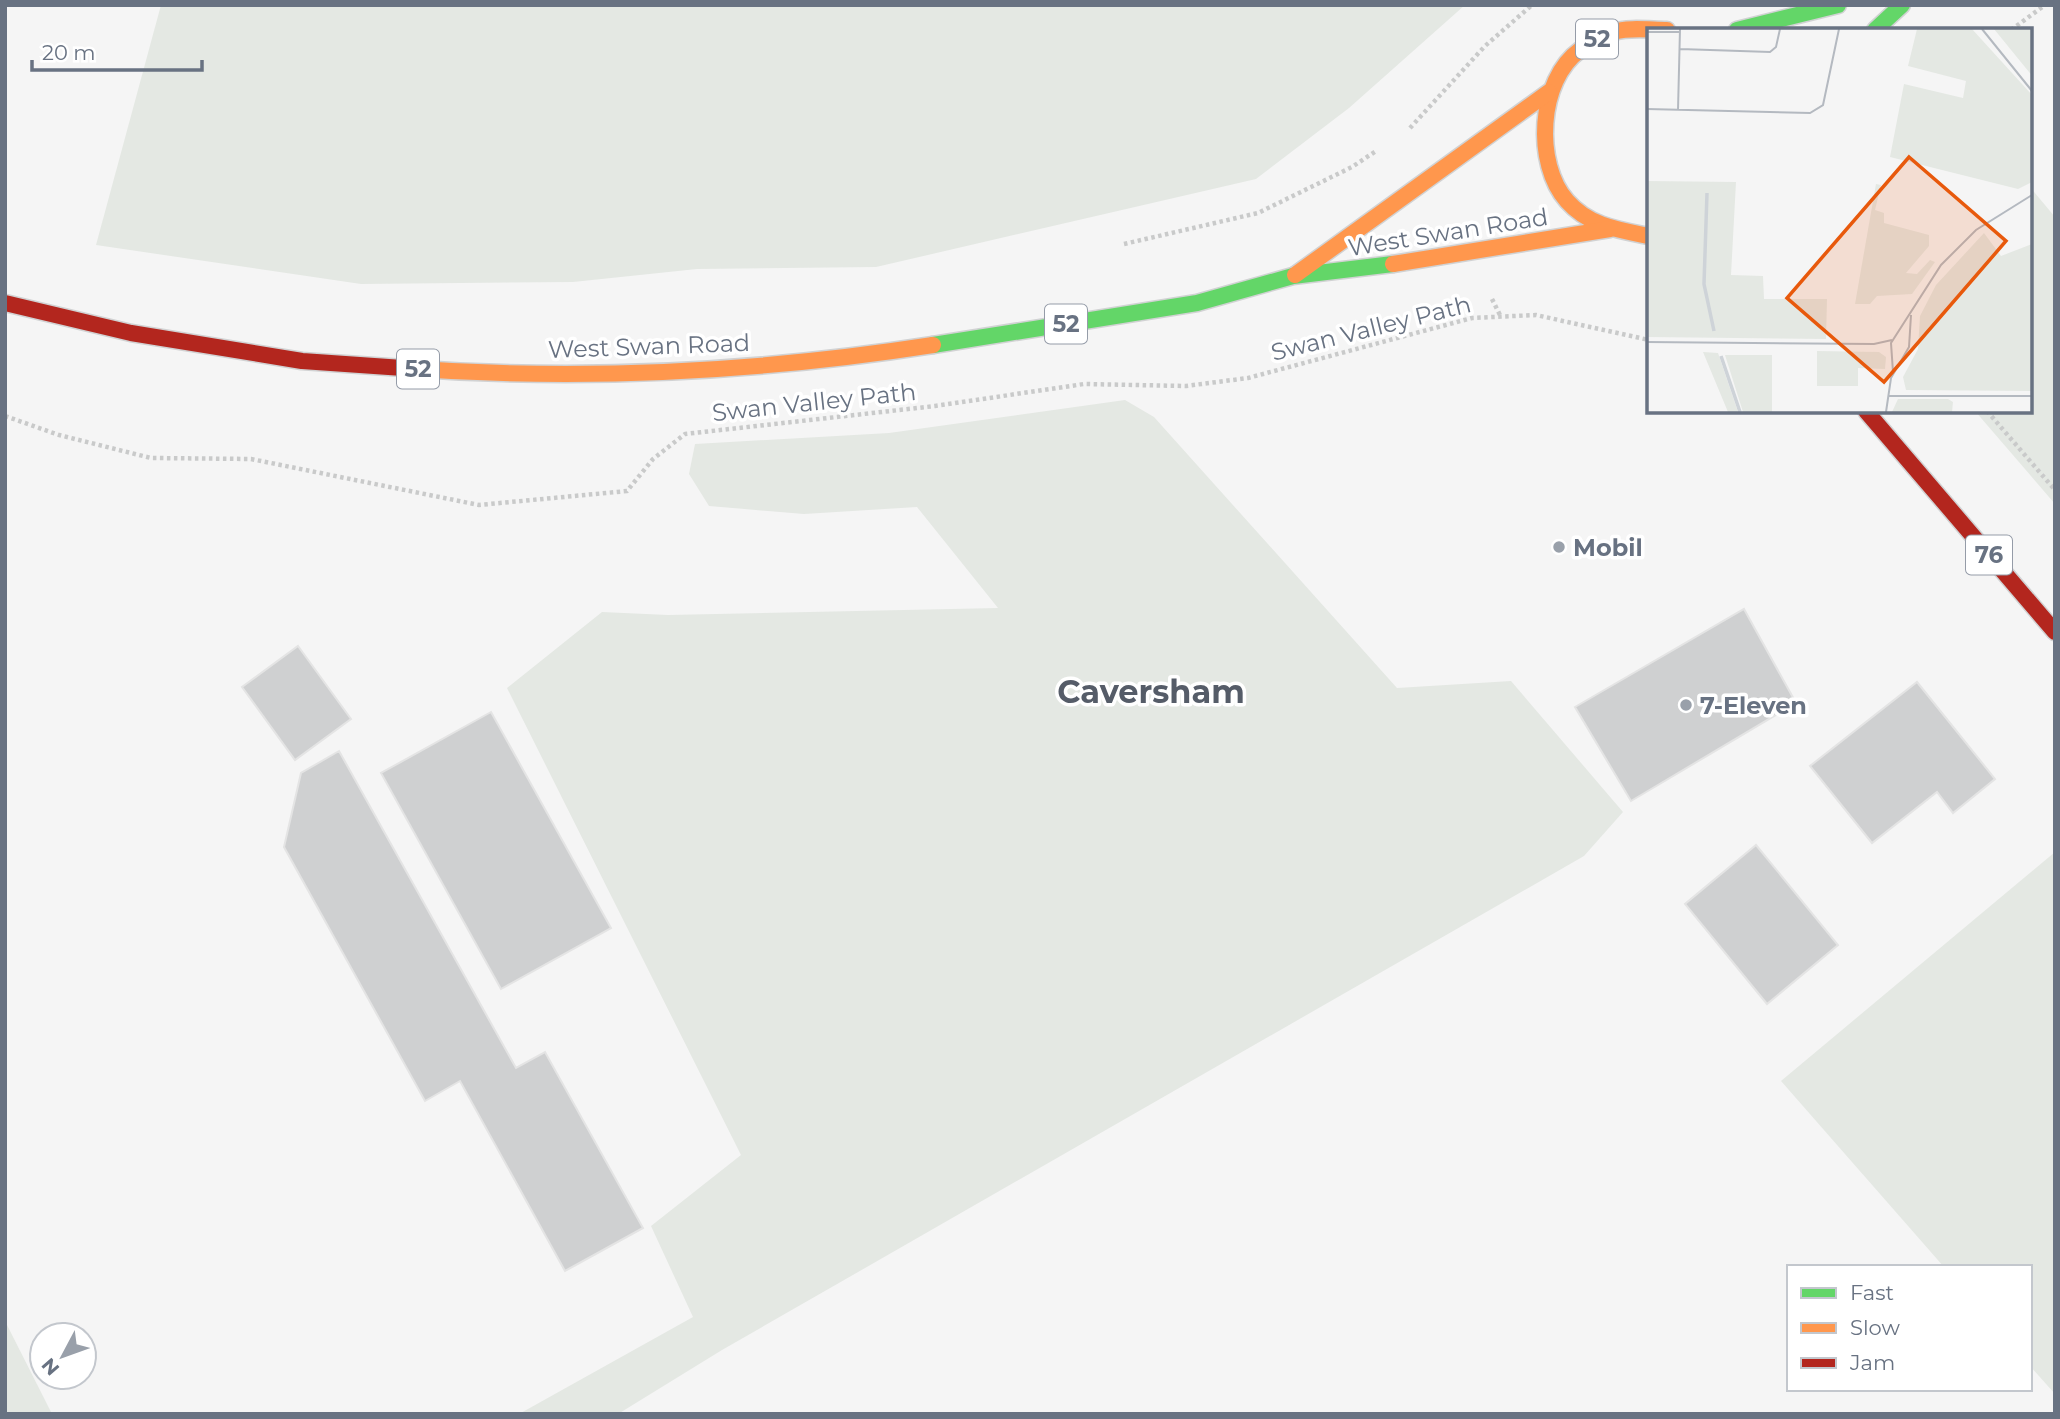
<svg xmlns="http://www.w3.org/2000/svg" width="2060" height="1419" viewBox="0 0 2060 1419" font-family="Montserrat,sans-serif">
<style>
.green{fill:#e4e8e3}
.building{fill:#cfd0d1;stroke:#e4e4e4;stroke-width:2}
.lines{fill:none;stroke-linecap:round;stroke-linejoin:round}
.fast-casing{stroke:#d1d2d3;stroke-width:19}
.slow-casing{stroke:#d1d2d3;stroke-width:19}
.jam-casing{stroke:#d1d2d3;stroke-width:19}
.path{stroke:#c9caca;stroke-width:4.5;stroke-dasharray:3.5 3.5;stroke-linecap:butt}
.fast{stroke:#63d668;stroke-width:16}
.slow{stroke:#ff974d;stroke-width:16}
.jam{stroke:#b3261e;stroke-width:16}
.poi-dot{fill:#99a0aa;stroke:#fff;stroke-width:2.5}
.labels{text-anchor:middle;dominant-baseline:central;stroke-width:7;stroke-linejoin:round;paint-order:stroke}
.shield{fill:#fff;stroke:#959ca8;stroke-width:2}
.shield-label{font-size:23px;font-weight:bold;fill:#687282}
.street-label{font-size:24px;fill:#687282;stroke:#fff}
.poi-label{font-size:24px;font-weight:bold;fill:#687282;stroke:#fff;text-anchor:start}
.district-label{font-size:32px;font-weight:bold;fill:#555c68;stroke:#fff}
.inset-river{fill:none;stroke:#ced3d8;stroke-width:3.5}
.inset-road{fill:none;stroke:#b4b9c0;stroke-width:2}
.view{fill:#e8590c;fill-opacity:0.15;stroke:#e8590c;stroke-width:3.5}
.inset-edge{fill:none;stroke:#687282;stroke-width:3.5}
</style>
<rect width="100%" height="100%" fill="#f5f5f5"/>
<!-- green -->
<g class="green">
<polygon points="161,5 1465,5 1349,108 1256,179 876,267 697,269 573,282 361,284 96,245"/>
<polygon points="2030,187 2055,217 2055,504 1975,411 2030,411"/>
<polygon points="1125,400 1154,417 1397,688 1511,681 1623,812 1584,856 722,1350 618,1414 519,1414 693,1317 651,1226 741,1155 507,688 602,612 668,615 998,608 917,507 804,514 709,506 689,474 695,444 889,433"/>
<polygon points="2055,852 2055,1394 2030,1366 2030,1267 1944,1267 1781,1081"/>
<polygon points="5,1321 52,1414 5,1414"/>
</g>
<!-- building -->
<g class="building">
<polygon points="1744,609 1796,703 1631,801 1575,707"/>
<polygon points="298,646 351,719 295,760 242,687"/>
<polygon points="1917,682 1995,779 1953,813 1937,792 1872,843 1810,766"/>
<polygon points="491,712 611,928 501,989 381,773"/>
<polygon points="339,751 516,1068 545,1052 643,1228 565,1271 460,1081 425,1101 284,847 301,773"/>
<polygon points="1756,845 1838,945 1767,1004 1685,904"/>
</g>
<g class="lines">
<defs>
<g id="fast">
<polyline points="1737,30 1838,5"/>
<polyline points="1875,30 1902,5"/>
<polyline points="933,345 1197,303 1293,276 1393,264"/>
</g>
<g id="slow">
<path d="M1649,236c-31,-6 -60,-10 -82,-35 -33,-37 -29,-121 13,-151 9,-7 23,-14 34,-18 14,-5 37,-2 53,-2"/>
<polyline points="1393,264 1610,229"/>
<polyline points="1295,275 1549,92"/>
<path d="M403,368c175,13 356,4 530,-23"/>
</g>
<g id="jam">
<polyline points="5,303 131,333 302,361 403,368"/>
<polyline points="1866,411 2055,632"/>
</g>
</defs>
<!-- fast casing -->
<use href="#fast" class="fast-casing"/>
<!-- slow casing -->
<use href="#slow" class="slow-casing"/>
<!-- jam casing -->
<use href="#jam" class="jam-casing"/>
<!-- path -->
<g class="path">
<polyline points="2011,30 2045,5"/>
<polyline points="1410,128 1485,46 1532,5"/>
<polyline points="1124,244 1258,213 1352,167 1376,151"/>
<polyline points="1492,299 1501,317"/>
<polyline points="1987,411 2055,490"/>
<polyline points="5,416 59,435 151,458 251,459 479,505 627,491 653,459 685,434 935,406 1084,384 1186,386 1248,378 1472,318 1536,315 1649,340"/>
</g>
<!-- fast -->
<use href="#fast" class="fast"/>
<!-- slow -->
<use href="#slow" class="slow"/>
<!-- jam -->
<use href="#jam" class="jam"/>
</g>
<!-- markers -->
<g class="poi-dot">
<circle cx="1559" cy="547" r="7"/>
<circle cx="1686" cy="705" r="7"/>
</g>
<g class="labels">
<!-- shield labels -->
<g class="shield">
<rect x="1576" y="19.5" width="42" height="39" rx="5"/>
<rect x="1045" y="304.5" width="42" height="39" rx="5"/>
<rect x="397" y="349.5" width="42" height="39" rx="5"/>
<rect x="1966" y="535.5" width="46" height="39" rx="5"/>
</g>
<g class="shield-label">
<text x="1597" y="39">52</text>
<text x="1066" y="324">52</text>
<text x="418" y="369">52</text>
<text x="1989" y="555">76</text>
</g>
<!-- street labels -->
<g class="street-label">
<text transform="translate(1448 232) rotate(-9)">West Swan Road</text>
<text transform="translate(1371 328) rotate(-14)">Swan Valley Path</text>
<text transform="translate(649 346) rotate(-2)">West Swan Road</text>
<text transform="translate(814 402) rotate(-6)">Swan Valley Path</text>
</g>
<!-- poi labels -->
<g class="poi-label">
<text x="1573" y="547">Mobil</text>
<text x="1700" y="705">7-Eleven</text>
</g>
<!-- district labels -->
<g class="district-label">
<text x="1151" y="691">Caversham</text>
</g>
</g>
<!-- overview -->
<g transform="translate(1647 28)">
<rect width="385" height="385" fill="#f5f5f5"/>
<path d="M270,1h55l60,66v87l-14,7 -128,-32 14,-73 59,14 3,-17 -58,-15zM347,1h38v46l-3,-3zM0,153l89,1 -5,93 32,1 1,23h63l-1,40 -179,-2zM229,156l5,1 -6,25 9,3v10l45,12v11l-23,27 11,1 13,-14 5,2 -23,32 -35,2 -7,8h-15zM337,205l17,23 31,-12v147l-126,-1 -3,-13 15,-28 2,-33 16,-31zM170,323l62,1 7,5 -1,12 -27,-1v18h-41zM56,324l15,1 20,59h-10zM78,327h47v57h-29zM251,371h50l5,3 -1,10h-60z" fill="#e4e8e3"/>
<path class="inset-river" d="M60,165l-3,91 10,47M74,328l19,56"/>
<path class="inset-road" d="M335,1l50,62M0,4h33M33,21l90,3 6,-5 4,-18M0,81l163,4 13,-8 16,-76M31,82l2,-81M0,314l227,2 18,-4M246,344l-2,-29 50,-78 35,-35 56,-35M241,368h144M239,384l5,-34 18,-31 2,-32"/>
<path class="view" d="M262,129l97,84 -122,141 -97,-84z"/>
<rect width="385" height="385" class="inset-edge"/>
</g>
<!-- border -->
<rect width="2060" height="1419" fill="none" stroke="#687282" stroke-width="14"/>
<!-- legend -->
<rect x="1787" y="1265" width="245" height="126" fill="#ffffff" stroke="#c3c7cd" stroke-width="2"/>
<rect x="1801" y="1288" width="35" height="10" fill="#63d668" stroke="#c3c7cd" stroke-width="2"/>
<text x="1850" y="1300" font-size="21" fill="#687282">Fast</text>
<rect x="1801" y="1323" width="35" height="10" fill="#ff974d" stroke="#c3c7cd" stroke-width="2"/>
<text x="1850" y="1335" font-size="21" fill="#687282">Slow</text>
<rect x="1801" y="1358" width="35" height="10" fill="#b3261e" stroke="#c3c7cd" stroke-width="2"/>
<text x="1850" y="1370" font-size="21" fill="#687282">Jam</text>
<!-- north arrow -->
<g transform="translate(63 1356) rotate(229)"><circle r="33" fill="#ffffff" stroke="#c3c7cd" stroke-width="2"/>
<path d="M0-5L12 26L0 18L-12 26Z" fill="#99a0aa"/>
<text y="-10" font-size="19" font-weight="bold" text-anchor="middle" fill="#687282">N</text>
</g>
<!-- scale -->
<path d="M32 60v10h170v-10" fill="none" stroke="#687282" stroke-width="3.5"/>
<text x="42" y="60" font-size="21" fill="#687282" stroke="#ffffff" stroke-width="5" paint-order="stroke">20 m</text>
</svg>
